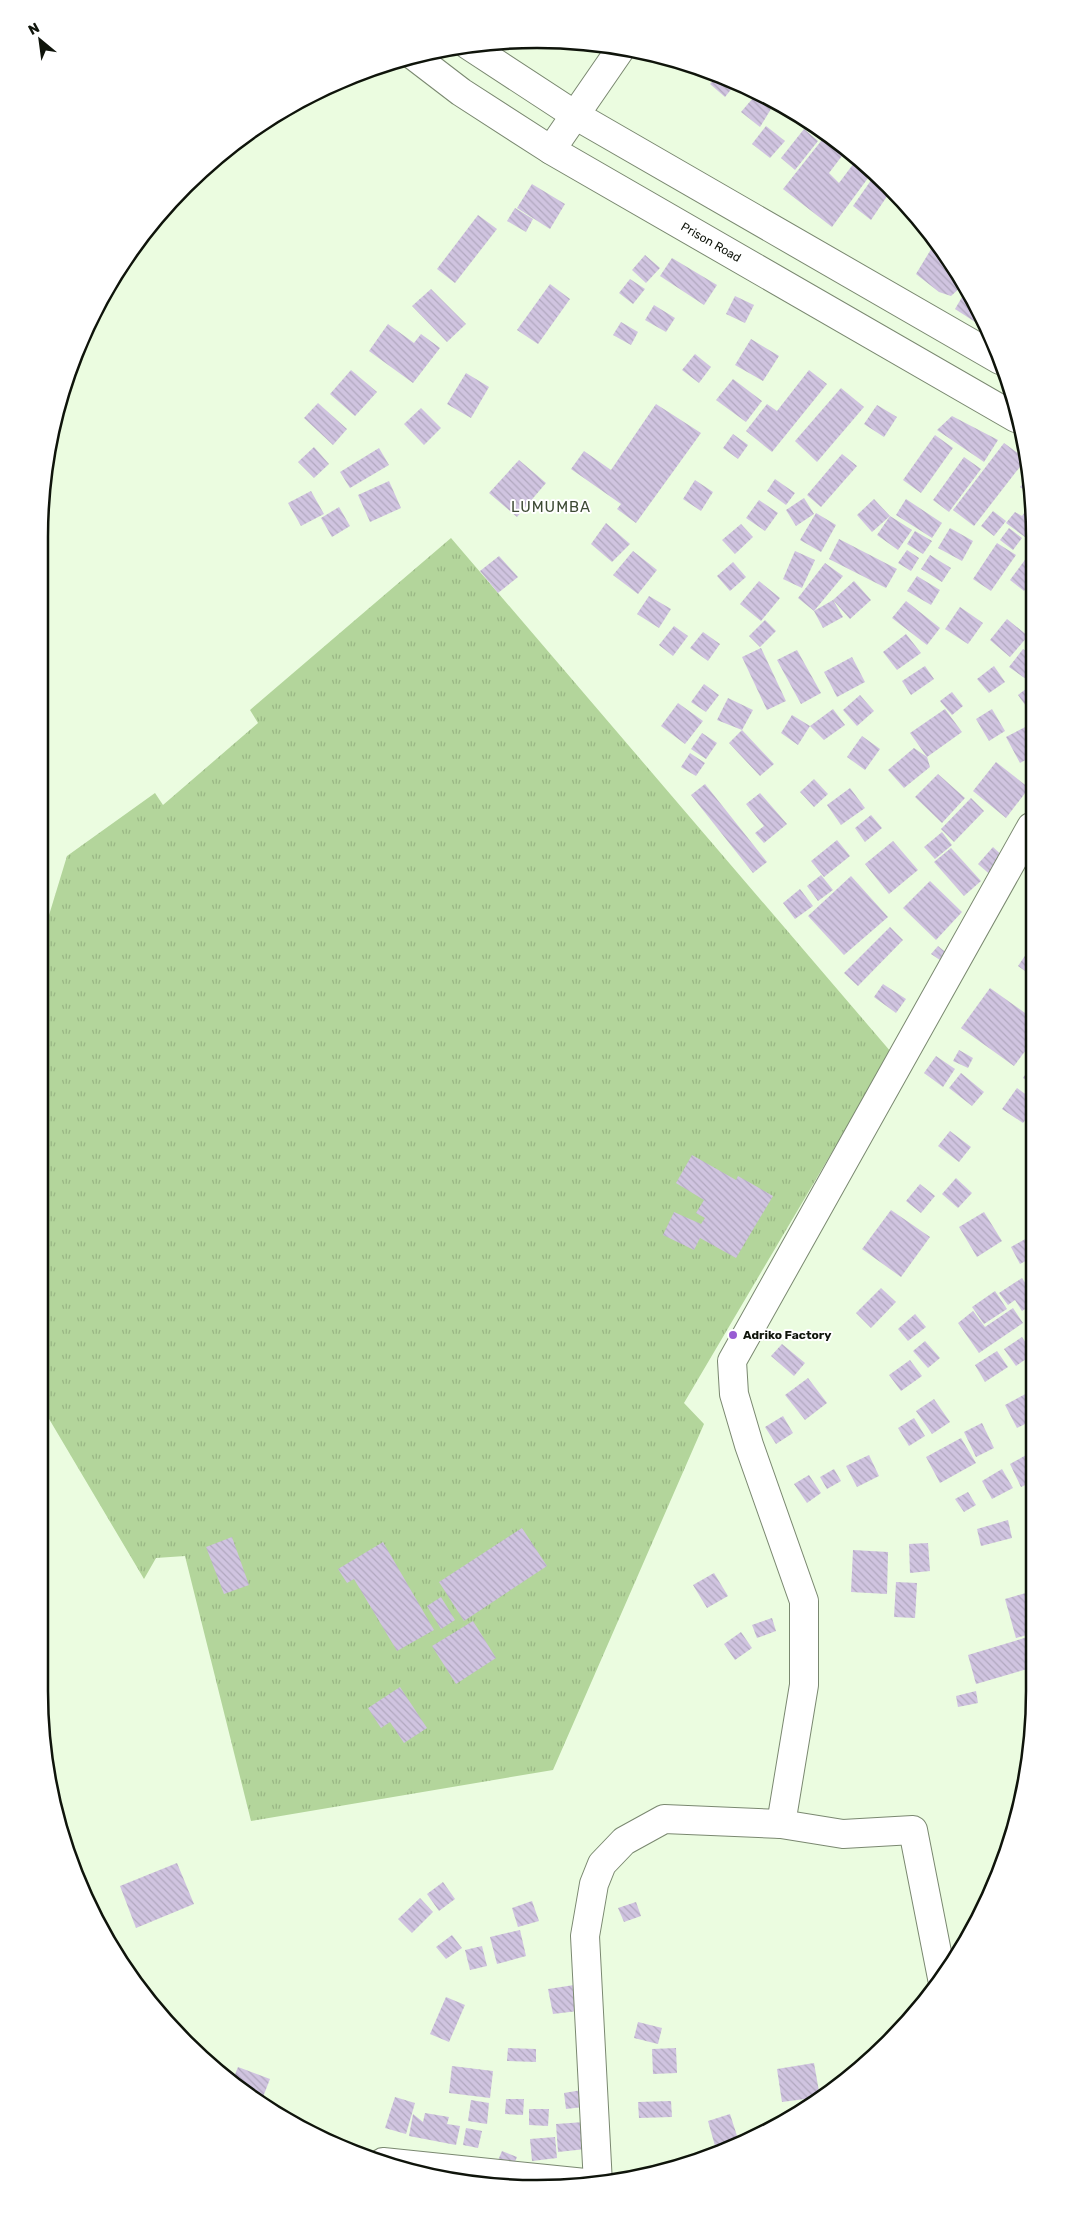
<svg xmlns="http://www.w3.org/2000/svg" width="1073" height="2227" viewBox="0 0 1073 2227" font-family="Rubik,sans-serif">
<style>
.grass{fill:url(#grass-tufts)}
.building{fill:url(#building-back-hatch)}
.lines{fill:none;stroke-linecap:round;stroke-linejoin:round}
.minor-casing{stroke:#7a8870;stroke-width:30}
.tertiary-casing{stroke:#7a8870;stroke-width:30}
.minor{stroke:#fff;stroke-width:28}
.tertiary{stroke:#fff;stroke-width:28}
.poi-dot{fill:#985cd3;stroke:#fff;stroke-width:2}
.labels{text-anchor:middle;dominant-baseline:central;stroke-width:4;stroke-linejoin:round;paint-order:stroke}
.street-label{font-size:12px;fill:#0f140b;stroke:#fff}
.poi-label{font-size:12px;font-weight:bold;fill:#0f140b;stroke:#fff;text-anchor:start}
.quarter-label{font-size:15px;letter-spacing:1px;fill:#3d4a34;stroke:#fff}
.rim{fill:none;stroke:#0f140b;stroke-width:2.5}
</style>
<defs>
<pattern id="grass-tufts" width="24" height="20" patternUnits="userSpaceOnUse" patternTransform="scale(1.25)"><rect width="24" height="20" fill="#b3d59b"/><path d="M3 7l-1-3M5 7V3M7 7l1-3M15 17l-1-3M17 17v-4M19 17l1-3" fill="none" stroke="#99b684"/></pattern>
<pattern id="building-back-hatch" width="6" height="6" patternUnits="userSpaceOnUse" patternTransform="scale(1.25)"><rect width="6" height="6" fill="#d0c4e0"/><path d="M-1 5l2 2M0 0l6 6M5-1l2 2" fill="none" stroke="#b1a8bf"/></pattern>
</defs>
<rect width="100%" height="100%" fill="#ebfce0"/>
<!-- grass -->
<polygon class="grass" points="451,538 891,1052 684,1403 704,1424 553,1770 251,1821 185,1556 156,1558 144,1579 39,1402 39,948 67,856 155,793 163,805 258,723 250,710"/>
<!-- building -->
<g class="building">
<polygon points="719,74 737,82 725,97 710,84"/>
<polygon points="753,98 771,109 760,127 741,112"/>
<polygon points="766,126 785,141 770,158 752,144"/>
<polygon points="804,129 818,141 795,170 781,158"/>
<polygon points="825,136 845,152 829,173 839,183 857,159 871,174 832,227 783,189"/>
<polygon points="874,176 890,192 871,220 853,206"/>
<polygon points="532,184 565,204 550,229 517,208"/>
<polygon points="515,208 533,219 526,232 507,221"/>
<polygon points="478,215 497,229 455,283 437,269"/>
<polygon points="936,241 947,260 946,262 962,286 951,296 939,292 916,274"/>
<polygon points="645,255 660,268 646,283 632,270"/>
<polygon points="672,258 717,285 704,305 660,276"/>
<polygon points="630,279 645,289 633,304 619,293"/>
<polygon points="550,284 570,299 538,344 517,330"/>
<polygon points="431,289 466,324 447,342 412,306"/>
<polygon points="965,292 986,329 955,309"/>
<polygon points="735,296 754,305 745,323 726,314"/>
<polygon points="654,305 675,318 666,332 645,320"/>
<polygon points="621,322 638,332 631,345 613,335"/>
<polygon points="388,324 414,343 421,334 440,348 413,383 369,351"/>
<polygon points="751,339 779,356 763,381 735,365"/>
<polygon points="695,354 711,367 699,383 682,370"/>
<polygon points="351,370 377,392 355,416 330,394"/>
<polygon points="809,370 827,384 772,452 746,431 767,404 777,411"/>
<polygon points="466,373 489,387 471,418 447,404"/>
<polygon points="733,379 762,401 746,422 716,400"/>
<polygon points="841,388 864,407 817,462 795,441"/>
<polygon points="318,403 347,429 333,445 304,418"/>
<polygon points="656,404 701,433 636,523 617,509 621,504 571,469 584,451 611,470"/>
<polygon points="877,405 897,417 884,437 864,424"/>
<polygon points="421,408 441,428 424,445 404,424"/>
<polygon points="952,416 998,440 984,462 937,430"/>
<polygon points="733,434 748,445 738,459 723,448"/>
<polygon points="935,435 953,448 921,493 903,480"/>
<polygon points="1004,443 1026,459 974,526 953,510"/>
<polygon points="314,447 329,464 314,478 298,462"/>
<polygon points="379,448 389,465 350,488 340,472"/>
<polygon points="842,454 857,466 821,507 807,495"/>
<polygon points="964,457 981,469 949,512 933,500"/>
<polygon points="519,460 546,483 517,517 489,493"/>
<polygon points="1030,474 1030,494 1020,487"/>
<polygon points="775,479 795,493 786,505 767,491"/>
<polygon points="695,480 713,492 701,511 683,499"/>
<polygon points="389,481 401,508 370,522 358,495"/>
<polygon points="311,491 324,514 301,526 288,503"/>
<polygon points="804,498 814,514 796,526 786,510"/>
<polygon points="874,499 890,516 872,532 857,515"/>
<polygon points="906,499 942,523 932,538 896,515"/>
<polygon points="759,500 778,513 765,531 746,518"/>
<polygon points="1030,505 1030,538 1029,540 1006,523 1015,512 1022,516"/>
<polygon points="339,507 350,526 332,537 321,518"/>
<polygon points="993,511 1006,521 994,536 981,526"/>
<polygon points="816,513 836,525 821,552 800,540"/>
<polygon points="890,516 912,530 898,550 877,535"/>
<polygon points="606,523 630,544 612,562 591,544"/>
<polygon points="741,524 753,537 735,554 722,540"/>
<polygon points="950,528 973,541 962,561 938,548"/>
<polygon points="1009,528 1022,538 1013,550 1000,540"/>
<polygon points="915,531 932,541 923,554 907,544"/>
<polygon points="839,539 897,569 886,588 829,559"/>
<polygon points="997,543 1016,555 991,591 973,579"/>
<polygon points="907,550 919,558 911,571 898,563"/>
<polygon points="633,551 657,570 638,594 613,575"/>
<polygon points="795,551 815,560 802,588 783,579"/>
<polygon points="1030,553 1030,582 1024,591 1010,580"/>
<polygon points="930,555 951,568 942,582 921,569"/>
<polygon points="499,556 518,577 498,593 480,571"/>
<polygon points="733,562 746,577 730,591 717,576"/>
<polygon points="825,563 843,576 814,611 798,598"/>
<polygon points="917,576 940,590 931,605 907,591"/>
<polygon points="759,581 780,598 761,621 740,604"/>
<polygon points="854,581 871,600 850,619 833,600"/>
<polygon points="649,596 671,609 659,628 637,614"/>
<polygon points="833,600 843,617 823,628 814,611"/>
<polygon points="906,601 940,628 927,645 892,618"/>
<polygon points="960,607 983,623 968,644 945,629"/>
<polygon points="1007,619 1028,636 1010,657 990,640"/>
<polygon points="765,620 776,631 760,647 749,636"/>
<polygon points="674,626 688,636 673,656 659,645"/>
<polygon points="703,632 720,644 708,661 690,648"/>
<polygon points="906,634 921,653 897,670 883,652"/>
<polygon points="761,648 786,701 767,710 742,657"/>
<polygon points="1023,649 1031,655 1031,673 1026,679 1009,667"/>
<polygon points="797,650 821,693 801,704 777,660"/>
<polygon points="852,657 865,682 837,697 824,672"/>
<polygon points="925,666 934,679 911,695 902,681"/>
<polygon points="994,666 1005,682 989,693 977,679"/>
<polygon points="704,684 719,695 706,712 691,702"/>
<polygon points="1031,685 1031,713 1018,695"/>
<polygon points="952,692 963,706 952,715 940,701"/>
<polygon points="860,695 874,711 857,726 843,710"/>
<polygon points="728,698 753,710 742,730 717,720"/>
<polygon points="678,703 703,721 685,744 661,726"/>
<polygon points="833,709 845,725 824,740 810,726"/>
<polygon points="945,709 962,732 927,757 910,733"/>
<polygon points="992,709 1005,731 989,741 976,719"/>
<polygon points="792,715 810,726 798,745 781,733"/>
<polygon points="1031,724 1031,757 1020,763 1006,737"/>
<polygon points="742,730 774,764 760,776 729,743"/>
<polygon points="702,733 717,743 706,759 691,749"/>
<polygon points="862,736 880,749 865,770 847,757"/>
<polygon points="914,748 927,757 930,767 904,788 888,770"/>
<polygon points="690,753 705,763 696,776 681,767"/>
<polygon points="996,762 1029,788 1006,818 973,791"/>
<polygon points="938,774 965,798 942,823 915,797"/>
<polygon points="814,779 828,794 814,807 800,792"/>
<polygon points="705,784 767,862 753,873 691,795"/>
<polygon points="850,788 865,808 841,825 827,805"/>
<polygon points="760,793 787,824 764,843 755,833 764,826 746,804"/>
<polygon points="971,798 984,811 954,842 941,829"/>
<polygon points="871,815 882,828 865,842 855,828"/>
<polygon points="942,832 952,845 935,859 924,847"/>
<polygon points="837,840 850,856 824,877 811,861"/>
<polygon points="893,841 918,870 889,894 865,864"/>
<polygon points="993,847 1008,861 994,878 978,864"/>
<polygon points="951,848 981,881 964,896 934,862"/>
<polygon points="821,875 833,890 818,901 807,886"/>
<polygon points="851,876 888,917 844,955 808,916"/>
<polygon points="930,881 962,912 936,940 903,908"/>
<polygon points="800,889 813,906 795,919 783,903"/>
<polygon points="890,927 903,940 858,986 844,973"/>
<polygon points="938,946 949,955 943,962 931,954"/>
<polygon points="1029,950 1032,952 1032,976 1018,966"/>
<polygon points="883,984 906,999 896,1013 874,997"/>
<polygon points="990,988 1032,1018 1032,1042 1014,1066 961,1028"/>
<polygon points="959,1050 973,1058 968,1068 953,1061"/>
<polygon points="936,1056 955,1069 943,1087 924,1073"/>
<polygon points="1032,1064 1032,1084 1023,1078"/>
<polygon points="961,1073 984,1092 972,1106 949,1088"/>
<polygon points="1017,1088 1032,1099 1032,1111 1023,1123 1002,1109"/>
<polygon points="950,1131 971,1147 959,1162 938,1146"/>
<polygon points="692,1155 736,1180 738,1176 773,1196 736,1258 700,1238 694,1250 663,1235 674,1212 701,1224 705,1218 696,1213 704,1200 676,1183"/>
<polygon points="956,1178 972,1193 958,1208 942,1194"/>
<polygon points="920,1184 935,1196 921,1213 906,1201"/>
<polygon points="891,1210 930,1237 901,1277 862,1249"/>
<polygon points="984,1212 1002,1241 977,1257 959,1227"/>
<polygon points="1027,1238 1033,1247 1033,1257 1020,1264 1011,1247"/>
<polygon points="1022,1278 1033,1295 1033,1304 1022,1311 1015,1300 1008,1305 999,1293"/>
<polygon points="881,1288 896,1302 871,1328 856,1313"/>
<polygon points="995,1291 1007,1309 984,1324 972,1307"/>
<polygon points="1013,1308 1023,1323 979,1353 958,1323 973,1311 985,1327"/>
<polygon points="915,1314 926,1327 908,1341 898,1329"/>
<polygon points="1022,1337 1033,1354 1016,1366 1004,1349"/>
<polygon points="925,1341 940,1358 928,1368 913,1351"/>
<polygon points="782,1344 805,1363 794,1376 771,1356"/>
<polygon points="997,1351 1008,1367 985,1382 975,1365"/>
<polygon points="910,1360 922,1376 901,1391 889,1375"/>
<polygon points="1033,1363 1033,1381 1025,1369"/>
<polygon points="808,1378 827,1403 805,1420 785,1395"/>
<polygon points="1033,1390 1033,1420 1017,1428 1005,1405"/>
<polygon points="934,1399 950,1422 932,1434 916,1411"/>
<polygon points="783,1416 793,1433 776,1444 765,1427"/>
<polygon points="914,1418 925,1436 909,1446 898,1428"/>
<polygon points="982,1423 994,1448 976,1457 964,1432"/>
<polygon points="961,1438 976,1463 940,1483 926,1457"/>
<polygon points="1028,1454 1033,1464 1034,1481 1021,1487 1010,1464"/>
<polygon points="869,1455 879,1476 857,1487 846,1466"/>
<polygon points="834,1469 841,1481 827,1489 820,1477"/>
<polygon points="1002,1469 1013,1488 992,1499 982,1481"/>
<polygon points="809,1475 821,1493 807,1503 794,1484"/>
<polygon points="968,1492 976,1505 964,1512 955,1499"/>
<polygon points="1008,1520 1012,1538 981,1546 977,1529"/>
<polygon points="522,1528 547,1566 464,1621 439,1582"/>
<polygon points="232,1537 249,1585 224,1594 206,1547"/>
<polygon points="383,1542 434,1630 397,1651 354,1579 347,1583 338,1569"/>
<polygon points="928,1543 930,1571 910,1573 909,1544"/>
<polygon points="853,1550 888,1552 887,1594 851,1592"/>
<polygon points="714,1573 728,1596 707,1608 693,1585"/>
<polygon points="896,1582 917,1583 915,1618 894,1617"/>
<polygon points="1026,1593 1034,1619 1034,1633 1016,1638 1005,1599"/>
<polygon points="441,1597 455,1620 441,1629 427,1606"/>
<polygon points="772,1618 776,1631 757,1638 752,1625"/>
<polygon points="473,1621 496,1658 456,1684 432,1646"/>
<polygon points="741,1632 752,1648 735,1660 724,1644"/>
<polygon points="1031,1636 1034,1646 1034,1667 976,1684 968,1655"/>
<polygon points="400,1687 427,1728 404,1743 390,1722 381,1728 368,1708"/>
<polygon points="976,1691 978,1703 958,1707 956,1696"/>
<polygon points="177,1863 194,1904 136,1928 120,1886"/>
<polygon points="443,1882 455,1899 439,1911 427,1894"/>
<polygon points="420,1898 433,1912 412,1933 398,1919"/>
<polygon points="532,1901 539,1921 518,1927 512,1908"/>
<polygon points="636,1902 641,1916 624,1922 618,1908"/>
<polygon points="520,1930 526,1956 497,1964 490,1937"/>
<polygon points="452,1935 462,1948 446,1959 436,1947"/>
<polygon points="482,1946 487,1966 470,1970 465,1950"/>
<polygon points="574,1985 578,2011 553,2014 548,1989"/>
<polygon points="446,1997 465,2005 449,2042 430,2034"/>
<polygon points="638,2022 662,2028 658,2044 634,2038"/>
<polygon points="508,2048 536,2049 536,2062 507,2061"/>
<polygon points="676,2048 677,2073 653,2074 652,2049"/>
<polygon points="814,2063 820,2097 782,2102 777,2069"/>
<polygon points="452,2066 493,2071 490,2098 449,2093"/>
<polygon points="238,2067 270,2079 261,2102 232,2082"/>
<polygon points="582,2090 583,2107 566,2109 564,2093"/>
<polygon points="395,2097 415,2103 406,2134 385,2128"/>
<polygon points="506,2099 524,2099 523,2115 505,2114"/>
<polygon points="471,2100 489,2103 487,2124 468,2121"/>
<polygon points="671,2101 672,2117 639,2118 638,2102"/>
<polygon points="529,2109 549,2109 548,2126 529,2125"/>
<polygon points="425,2113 449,2117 447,2124 460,2126 456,2145 409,2136 413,2114 423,2122"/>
<polygon points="730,2114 738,2139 715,2146 708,2121"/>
<polygon points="584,2122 586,2149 558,2152 556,2124"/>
<polygon points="466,2128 482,2131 478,2148 463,2145"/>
<polygon points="555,2137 557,2158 532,2161 530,2139"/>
<polygon points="502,2151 517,2157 511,2171 496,2165"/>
</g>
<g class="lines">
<defs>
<g id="minor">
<polyline points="551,150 622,47"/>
<polyline points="781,1824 804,1685 804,1601 749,1445 734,1394 732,1361 1031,827"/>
<polyline points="383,2162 595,2184"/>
<polyline points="598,2184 585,1936 594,1884 602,1864 624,1841 664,1819 781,1824 843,1834 913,1830 942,1978"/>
</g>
<g id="tertiary">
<polyline points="468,45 575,115 1000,360"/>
<path id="s1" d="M414,56l47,36 90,58 465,268"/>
</g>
</defs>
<!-- minor casing -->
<use href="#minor" class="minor-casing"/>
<!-- tertiary casing -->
<use href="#tertiary" class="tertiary-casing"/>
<!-- minor -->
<use href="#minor" class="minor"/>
<!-- tertiary -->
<use href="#tertiary" class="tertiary"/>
</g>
<!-- markers -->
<circle class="poi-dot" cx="733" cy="1335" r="5"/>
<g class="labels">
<!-- street labels -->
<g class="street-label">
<text stroke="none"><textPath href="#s1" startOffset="351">Prison Road</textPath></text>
</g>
<!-- poi labels -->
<g class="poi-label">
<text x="743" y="1335">Adriko Factory</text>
</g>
<!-- quarter labels -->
<g class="quarter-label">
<text x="551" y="507">LUMUMBA</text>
</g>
</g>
<!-- crop -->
<path d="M0 0H1073V2227H0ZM537 48H537A489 489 0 0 1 1026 537V1691A489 489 0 0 1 537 2180H537A489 489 0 0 1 48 1691V537A489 489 0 0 1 537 48Z" fill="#fff" fill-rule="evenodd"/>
<path class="rim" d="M537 48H537A489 489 0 0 1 1026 537V1691A489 489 0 0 1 537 2180H537A489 489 0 0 1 48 1691V537A489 489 0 0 1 537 48Z"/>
<!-- north arrow -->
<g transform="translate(40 40) rotate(331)" stroke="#ffffff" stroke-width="4" paint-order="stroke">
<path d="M0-4L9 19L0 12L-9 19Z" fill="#0f140b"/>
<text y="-8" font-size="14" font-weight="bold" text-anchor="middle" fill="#0f140b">N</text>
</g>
</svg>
